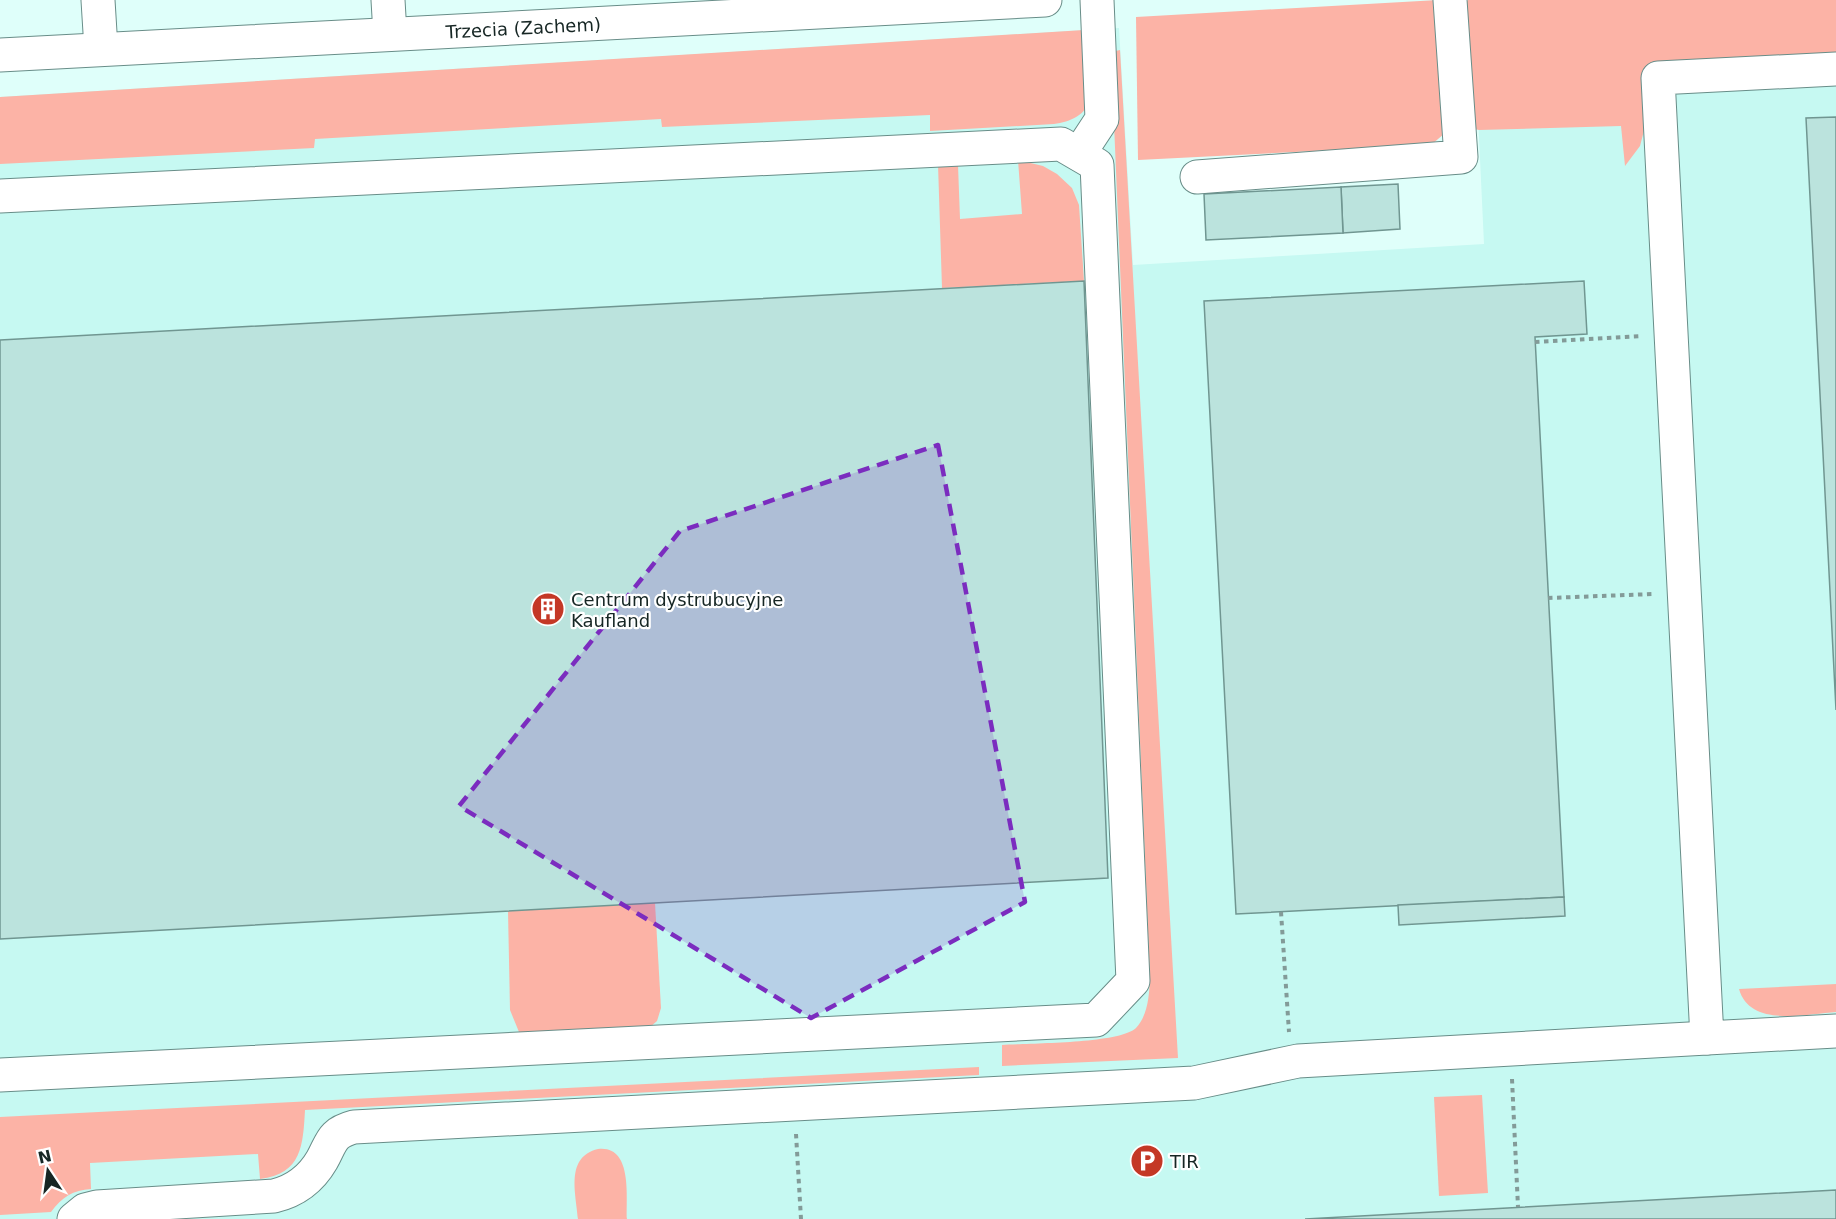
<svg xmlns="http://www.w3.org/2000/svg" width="1836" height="1219" viewBox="0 0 1836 1219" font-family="'DejaVu Sans',sans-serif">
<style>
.built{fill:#c6f9f2}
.green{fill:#fcb3a6}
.building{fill:#bbe3dd;stroke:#709691;stroke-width:1.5}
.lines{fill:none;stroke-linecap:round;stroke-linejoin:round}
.minor-casing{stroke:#688d88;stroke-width:35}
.path{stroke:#839b98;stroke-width:4;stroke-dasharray:4.5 4.5;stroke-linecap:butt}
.minor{stroke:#fff;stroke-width:33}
.marked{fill:#7b2cbf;fill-opacity:0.2;stroke:#7b2cbf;stroke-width:4.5;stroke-dasharray:12 8;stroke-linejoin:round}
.labels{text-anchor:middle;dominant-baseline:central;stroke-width:4.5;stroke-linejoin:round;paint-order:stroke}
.street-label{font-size:18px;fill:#162624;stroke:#fff}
.poi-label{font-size:18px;fill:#162624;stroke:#fff;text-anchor:start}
</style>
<rect width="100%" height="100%" fill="#dffffa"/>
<!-- built -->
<polygon class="built" points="1836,11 1836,1219 0,1219 0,97 1119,28 1133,265 1484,244 1474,31"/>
<!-- green -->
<g class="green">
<polygon points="1438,0 1451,128 1431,145 1138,160 1136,17"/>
<polygon points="1468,0 1836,0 1836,58 1645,69 1646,123 1640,146 1625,166 1621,126 1479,130 1466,127 1462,6"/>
<path d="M1084,30c1,13 9,58 7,67 -4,18 -21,25 -37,27l-124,7v-16l-268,12 -1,-8 -346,20 -1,9 -314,16v-67z"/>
<path d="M1120,50l58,1008 -176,8v-21c26,-2 117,-1 134,-17 12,-13 13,-32 14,-49l-39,-927z"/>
<polygon points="1018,160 1043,166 1057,174 1072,188 1079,205 1084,281 942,288 938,164 958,165 960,219 1022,214"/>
<polygon points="655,903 661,1008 657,1021 649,1028 530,1035 519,1032 510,1010 508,911"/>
<path d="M1836,984v28c-30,2 -86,16 -97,-23z"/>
<path d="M979,1067v8l-674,35c-2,35 -3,64 -45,69l-2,-25 -168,9 1,26c-18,1 -29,8 -40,23l-51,3v-98z"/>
<polygon points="1482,1095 1488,1193 1439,1196 1434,1097"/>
<path d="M598,1149c35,-4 28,48 29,70h-49c-2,-26 -13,-62 20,-70z"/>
</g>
<!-- building -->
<g class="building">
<polygon points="1836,117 1836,710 1806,118"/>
<polygon points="1398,184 1400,229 1343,233 1341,187"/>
<polygon points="1341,187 1343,233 1206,240 1204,194"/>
<polygon points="1084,281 1108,878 0,939 0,340"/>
<polygon points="1584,281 1587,334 1535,337 1564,897 1236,914 1204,301"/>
<polygon points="1564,897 1565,916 1399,925 1398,905"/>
<polygon points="1836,1190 1836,1219 1305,1219 1489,1209"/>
</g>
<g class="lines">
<defs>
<g id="minor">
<polyline points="98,0 101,49"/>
<polyline points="388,0 390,34"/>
<path id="s1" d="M0,55l1045,-55"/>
<polyline points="1836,69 1658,78 1707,1038 1836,1031"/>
<polyline points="1079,154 1102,119 1097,0"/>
<polyline points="1197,177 1461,157 1450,0"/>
<polyline points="0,196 1061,144 1097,165 1133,981 1096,1020 0,1075"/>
<path d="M74,1219l11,-9 12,-3 177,-11c21,-5 37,-17 48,-36 10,-18 9,-27 32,-33l840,-44 104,-22 409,-23"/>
</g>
</defs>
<!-- minor casing -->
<use href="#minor" class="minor-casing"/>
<!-- path -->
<g class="path">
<polyline points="1535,342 1641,336"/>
<polyline points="1548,598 1653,594"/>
<polyline points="1281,912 1289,1032"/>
<polyline points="1512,1079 1518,1207"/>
<polyline points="796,1134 801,1219"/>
</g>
<!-- minor -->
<use href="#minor" class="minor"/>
</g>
<!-- marked area -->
<path class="marked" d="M938,445l87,457 -214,116 -352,-212 221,-275z"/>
<!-- icons -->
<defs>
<symbol id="building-disc" viewBox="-11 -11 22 22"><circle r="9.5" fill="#c43826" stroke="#fff"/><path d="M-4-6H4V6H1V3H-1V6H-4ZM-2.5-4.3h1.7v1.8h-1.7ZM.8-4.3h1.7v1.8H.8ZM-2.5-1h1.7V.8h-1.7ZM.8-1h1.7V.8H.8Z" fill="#fff"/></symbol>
<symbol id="parking-disc" viewBox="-11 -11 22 22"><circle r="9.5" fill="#c43826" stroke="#fff"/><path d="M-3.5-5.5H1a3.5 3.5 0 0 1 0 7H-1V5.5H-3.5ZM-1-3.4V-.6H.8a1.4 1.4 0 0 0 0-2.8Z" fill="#fff"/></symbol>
</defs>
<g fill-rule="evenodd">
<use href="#building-disc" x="529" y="590" width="38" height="38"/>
<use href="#parking-disc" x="1128" y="1142" width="38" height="38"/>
</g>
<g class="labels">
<!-- street labels -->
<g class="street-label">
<text stroke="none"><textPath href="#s1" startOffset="524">Trzecia (Zachem)</textPath></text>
</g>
<!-- poi labels -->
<g class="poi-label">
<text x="571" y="599">Centrum dystrubucyjne<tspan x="571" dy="21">Kaufland</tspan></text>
<text x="1170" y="1161">TIR</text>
</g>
</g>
<!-- north arrow -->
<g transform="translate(48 1171) rotate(347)" stroke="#ffffff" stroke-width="4.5" paint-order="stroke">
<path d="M0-4.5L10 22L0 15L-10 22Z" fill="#162624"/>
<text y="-9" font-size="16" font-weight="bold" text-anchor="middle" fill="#162624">N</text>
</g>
</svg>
